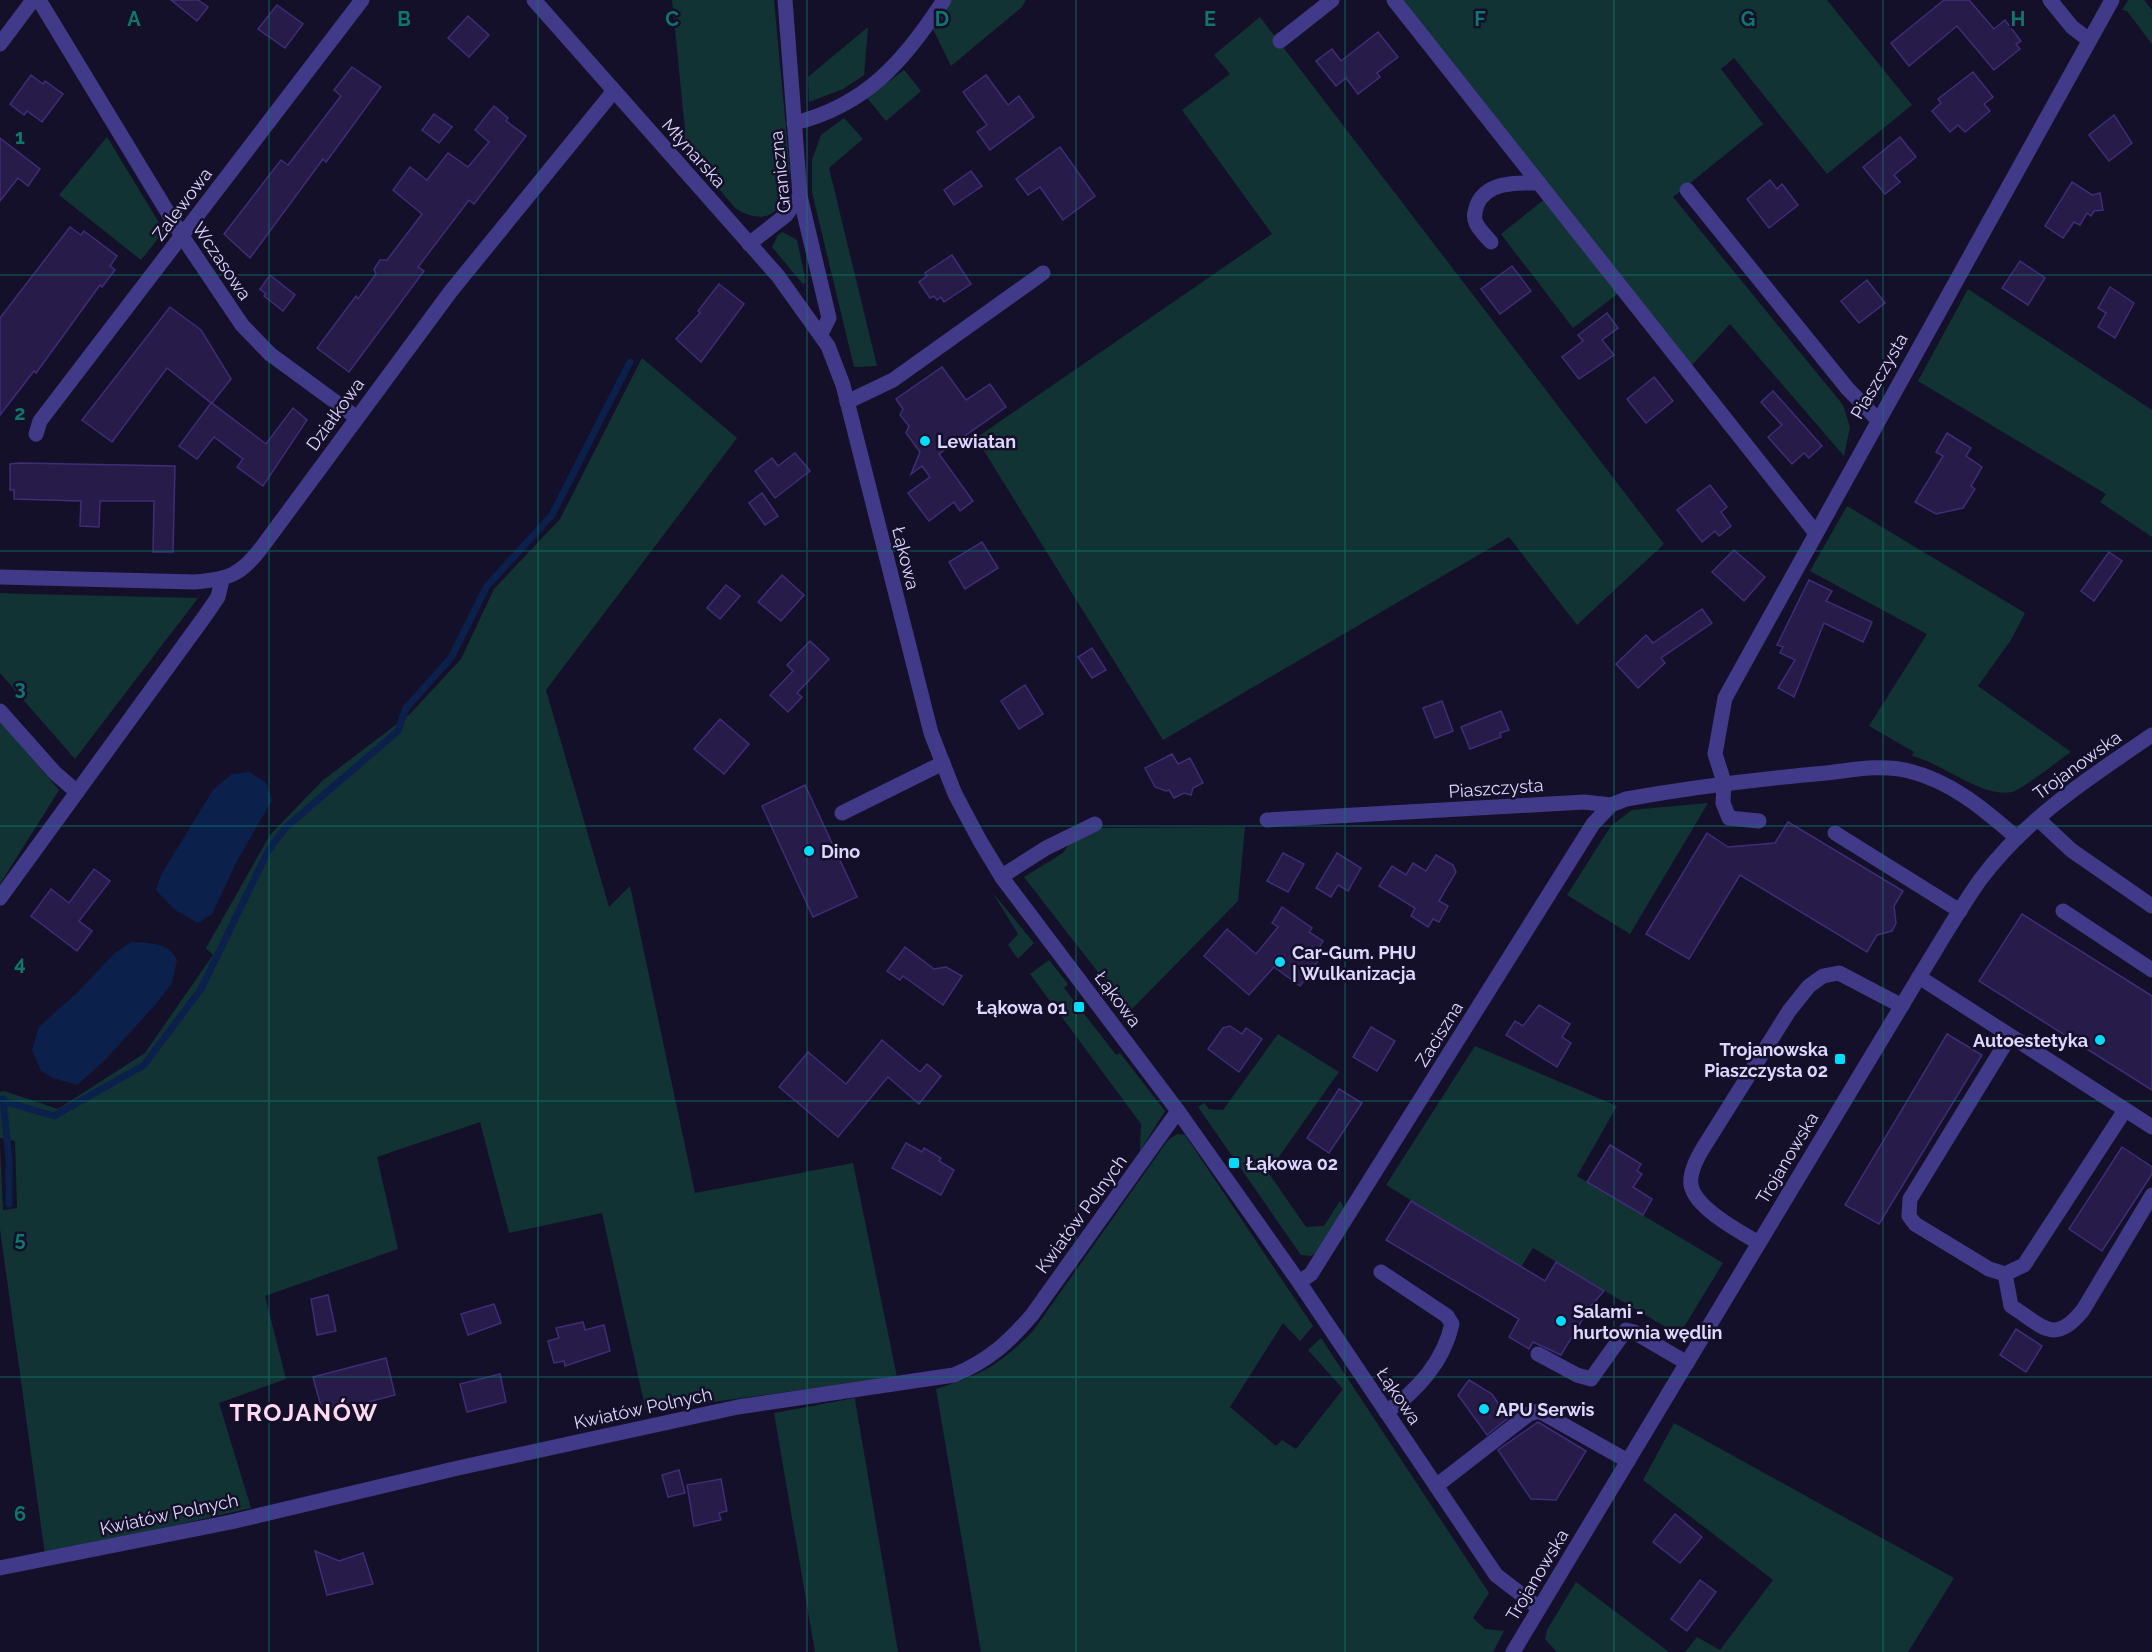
<svg xmlns="http://www.w3.org/2000/svg" width="2152" height="1652" viewBox="0 0 2152 1652" font-family="Raleway,sans-serif">
<style>
.green{fill:#123333}
.water{fill:#0b214c}
.lines{fill:none;stroke-linecap:round;stroke-linejoin:round}
.stream{stroke:#0b214c;stroke-width:7}
.building{fill:#271b4a;stroke:#3e2d77;stroke-width:1.5}
.minor{stroke:#403a89;stroke-width:15}
.grid{fill:none;stroke:#0f766e;stroke-width:1.5;stroke-opacity:0.55}
.poi-dot{fill:#03dcff;stroke:#151029;stroke-width:2}
.labels{text-anchor:middle;dominant-baseline:central;stroke-width:5;stroke-linejoin:round;paint-order:stroke}
.street-label{font-size:18px;fill:#ded7ff;stroke:#151029}
.poi-label{font-size:18px;font-weight:bold;fill:#ded7ff;stroke:#151029;text-anchor:start}
.district-label{font-size:24px;font-weight:bold;letter-spacing:1.5px;fill:#ffd9f0;stroke:#151029}
.grid-label{font-size:20px;text-anchor:middle;font-weight:bold;fill:#0f766e;stroke:#151029;stroke-width:5;stroke-linejoin:round;paint-order:stroke}
</style>
<rect width="100%" height="100%" fill="#151029"/>
<!-- green -->
<g class="green">
<path d="M672,0h102l16,171c-3,34 -18,60 -55,37l-51,-61 1,-17z"/>
<polygon points="952,0 1026,0 1022,7 951,66 933,29"/>
<polygon points="1399,0 1827,0 1912,105 1827,174 1734,58 1721,69 1763,124 1673,197 1843,405 1850,427 1844,456 1730,324 1692,365"/>
<polygon points="2128,0 2144,0 2152,10 2152,44 2127,11 2122,10"/>
<polygon points="1260,17 1664,544 1577,625 1509,537 1163,740 976,438 1272,234 1182,110 1230,74 1214,55"/>
<polygon points="868,27 864,75 843,89 809,102 808,77"/>
<polygon points="904,70 921,91 886,121 867,98"/>
<polygon points="844,118 863,139 829,168 877,366 854,367 812,192 812,160 821,135"/>
<polygon points="107,137 164,231 141,260 59,195"/>
<polygon points="1546,198 1620,292 1573,328 1501,234"/>
<polygon points="783,232 797,240 806,282 803,284 772,247 778,235"/>
<polygon points="1968,289 2152,410 2152,537 2100,502 2106,494 1918,381"/>
<polygon points="642,358 737,438 546,690 609,907 630,886 695,1193 853,1163 897,1377 646,1411 602,1213 509,1233 480,1122 377,1157 398,1249 265,1296 286,1379 219,1403 251,1508 45,1555 0,1229 0,1145 3,1210 17,1208 15,1141 0,1138 0,1092 4,1091 58,1109 145,1053 213,955 206,948 270,835 322,781 410,714 461,659 494,589 560,519"/>
<path d="M1847,506l178,107 -14,27 -33,46 93,66c-12,8 -48,37 -59,40 -31,6 -69,-29 -100,-36l2,-4 -45,-26 58,-92 -117,-63z"/>
<polygon points="0,593 27,594 198,598 75,759 0,673"/>
<polygon points="0,721 59,790 0,884"/>
<polygon points="1708,803 1630,934 1567,895 1611,826 1632,810"/>
<polygon points="1245,827 1238,901 1129,1012 1024,877 1063,853 1073,838 1097,828"/>
<polygon points="992,892 1034,943 1018,959 1008,945 1018,934"/>
<polygon points="1049,960 1068,984 1064,988 1116,1055 1120,1053 1165,1111 1140,1151 1141,1124 1030,974"/>
<polygon points="1278,1034 1339,1072 1268,1172 1306,1227 1324,1226 1340,1201 1344,1208 1318,1251 1311,1256 1301,1255 1198,1107 1204,1103 1209,1109 1223,1110"/>
<polygon points="1475,1046 1617,1106 1577,1176 1723,1263 1679,1335 1533,1248 1521,1267 1386,1185"/>
<path d="M1177,1134l8,1 128,191 -13,15 -17,-18 -53,84 46,39 6,-6 14,9 47,-60 -35,-39 13,-12 168,255 -16,25 12,11 19,2 -11,21h-512l-45,-263c47,-15 62,-23 97,-58l135,-191z"/>
<polygon points="855,1398 856,1406 898,1652 815,1652 774,1413"/>
<polygon points="1674,1423 1954,1578 1908,1652 1685,1652 1697,1637 1720,1650 1773,1580 1643,1480"/>
<polygon points="1576,1582 1669,1652 1557,1652 1545,1639 1547,1630"/>
</g>
<!-- water -->
<g class="water">
<polygon points="250,772 266,783 272,800 237,861 212,914 198,923 175,910 156,890 161,875 213,790 232,774"/>
<path d="M131,942c19,1 37,0 46,18l-5,23 -17,22 -51,56 -27,24 -24,-7 -12,-7 -9,-21 7,-23 38,-34 37,-39z"/>
</g>
<g class="lines">
<!-- stream -->
<g class="stream">
<polyline points="3,1099 9,1159 9,1204"/>
<polyline points="0,1100 54,1116 144,1065 201,989 268,851 285,828 398,731 406,708 451,658 487,586 552,515 630,362"/>
</g>
</g>
<!-- building -->
<g class="building">
<polygon points="171,0 198,0 208,7 197,21"/>
<polygon points="1944,0 1969,0 1994,29 2005,20 2021,41 2016,44 2020,49 1994,70 1957,26 1909,66 1891,43"/>
<polygon points="277,5 303,24 285,48 258,29"/>
<polygon points="468,16 489,35 469,57 448,38"/>
<polygon points="1378,32 1398,57 1377,73 1380,77 1358,94 1346,78 1336,86 1316,61 1332,49 1341,61"/>
<polygon points="352,67 381,87 326,162 323,159 250,258 224,234 281,160 288,165 341,96 334,90"/>
<polygon points="1973,72 1993,97 1984,104 1990,111 1965,132 1958,125 1950,132 1932,111 1941,103 1938,99"/>
<polygon points="31,75 43,84 45,81 63,94 42,122 27,111 24,115 10,104"/>
<polygon points="986,75 1008,105 1019,96 1034,117 990,150 977,132 987,125 963,92"/>
<polygon points="494,106 508,118 506,121 526,136 474,204 469,200 418,267 424,271 349,372 317,348 356,296 358,299 376,274 374,269 380,260 387,260 422,214 393,190 410,167 427,180 448,153 468,167 489,142 475,130"/>
<polygon points="434,114 452,127 439,143 422,130"/>
<polygon points="2114,115 2132,143 2109,161 2089,135"/>
<polygon points="1900,137 1916,157 1894,175 1900,182 1885,194 1863,167"/>
<polygon points="0,138 40,169 28,186 18,178 0,201"/>
<polygon points="1060,147 1095,196 1063,220 1040,187 1028,195 1016,179"/>
<polygon points="971,171 982,186 954,205 944,190"/>
<polygon points="1770,180 1777,189 1782,184 1798,205 1769,228 1747,199"/>
<polygon points="2072,182 2092,195 2100,193 2103,210 2094,211 2091,216 2087,213 2080,225 2074,222 2063,238 2045,226"/>
<polygon points="70,227 81,235 84,231 117,256 110,266 115,270 102,287 100,285 36,373 34,371 0,415 0,318"/>
<polygon points="952,255 971,284 944,302 941,297 937,300 934,296 930,298 919,282 927,276 925,273"/>
<polygon points="2020,261 2045,278 2028,305 2002,288"/>
<polygon points="1512,266 1531,291 1500,314 1481,289"/>
<polygon points="270,275 295,295 283,311 264,296 266,294 260,289"/>
<polygon points="1867,280 1885,303 1859,323 1841,301"/>
<polygon points="719,284 744,304 701,362 676,339 700,313 698,311"/>
<polygon points="2110,287 2134,303 2115,338 2098,327 2106,313 2098,308"/>
<polygon points="170,307 201,330 231,379 212,403 266,444 293,408 307,420 263,486 237,467 243,459 214,437 197,459 179,446 211,403 167,368 112,442 82,420"/>
<polygon points="1607,313 1618,328 1602,340 1614,355 1579,379 1562,357 1583,341 1578,335"/>
<polygon points="942,367 966,400 990,384 1006,407 939,454 973,501 960,511 954,502 929,521 908,493 930,477 922,466 911,474 920,452 906,433 909,426 900,415 903,409 896,399"/>
<polygon points="1654,377 1673,401 1646,423 1627,399"/>
<polygon points="1773,391 1822,446 1809,458 1804,453 1792,464 1768,437 1782,425 1761,402"/>
<polygon points="1947,433 1971,448 1966,456 1982,467 1971,486 1975,489 1963,508 1936,514 1915,502 1943,456 1936,452"/>
<polygon points="795,453 810,471 775,498 755,471 772,458 778,466"/>
<polygon points="20,463 175,466 173,552 153,552 154,501 100,501 99,527 80,526 81,501 14,499 14,490 10,490 10,464"/>
<polygon points="1710,485 1727,507 1721,512 1731,526 1719,536 1715,531 1702,542 1677,510"/>
<polygon points="762,493 778,516 765,525 749,503"/>
<polygon points="982,542 998,568 965,589 949,562"/>
<polygon points="1734,550 1765,577 1744,601 1712,572"/>
<polygon points="2109,552 2122,561 2094,601 2081,591"/>
<polygon points="782,575 804,595 781,621 758,602"/>
<polygon points="1809,580 1832,591 1826,601 1872,622 1863,642 1824,623 1794,697 1778,688 1795,660 1780,653 1783,647 1777,645"/>
<polygon points="726,585 740,596 720,619 707,608"/>
<polygon points="1702,609 1712,623 1661,658 1665,663 1638,688 1616,664 1646,635 1653,643"/>
<polygon points="810,641 829,659 797,693 802,697 788,712 770,695 793,671 787,665"/>
<polygon points="1092,648 1106,670 1092,678 1078,657"/>
<polygon points="1025,685 1043,714 1019,729 1001,701"/>
<polygon points="1442,701 1453,731 1435,738 1423,708"/>
<polygon points="1501,711 1509,730 1500,733 1501,737 1470,749 1461,727"/>
<polygon points="720,719 749,744 724,774 694,749"/>
<polygon points="1172,754 1178,764 1190,758 1203,783 1193,788 1191,795 1184,793 1174,798 1169,790 1166,791 1155,787 1145,768"/>
<polygon points="805,785 857,897 813,917 762,806"/>
<polygon points="1788,822 1903,891 1894,906 1896,923 1892,931 1877,935 1867,952 1740,875 1689,959 1646,934 1707,833 1728,847 1775,843"/>
<polygon points="1283,853 1304,864 1288,892 1267,881"/>
<polygon points="1337,853 1361,868 1348,891 1338,885 1331,897 1316,888"/>
<polygon points="1436,855 1453,865 1456,872 1439,901 1448,906 1439,922 1433,919 1428,927 1411,916 1415,908 1379,886 1392,866 1406,875 1413,863 1426,871"/>
<polygon points="94,869 110,881 79,921 92,931 77,951 31,916 51,889 69,903"/>
<polygon points="1282,907 1312,928 1309,932 1323,941 1316,953 1321,957 1300,986 1274,967 1249,995 1204,956 1227,929 1256,954 1278,927 1272,923"/>
<polygon points="2022,914 2152,996 2152,1090 1979,981"/>
<polygon points="905,947 934,969 946,967 962,976 943,1005 903,976 900,980 887,971"/>
<polygon points="1539,1005 1570,1024 1562,1037 1571,1043 1557,1067 1506,1035 1515,1021 1523,1026"/>
<polygon points="1230,1026 1242,1034 1246,1028 1262,1039 1239,1072 1208,1049 1223,1028"/>
<polygon points="1371,1027 1395,1041 1377,1071 1353,1057"/>
<polygon points="1947,1034 1982,1055 1879,1224 1845,1205"/>
<polygon points="882,1040 920,1072 927,1064 941,1076 919,1104 888,1077 838,1137 779,1087 808,1052 846,1084"/>
<polygon points="1339,1089 1362,1103 1329,1153 1307,1138"/>
<polygon points="906,1143 922,1152 924,1148 941,1158 939,1161 954,1170 941,1195 892,1168"/>
<polygon points="1610,1145 1641,1164 1637,1171 1642,1174 1633,1187 1652,1199 1643,1215 1587,1182"/>
<polygon points="2122,1147 2152,1167 2152,1174 2102,1251 2069,1229"/>
<polygon points="1411,1201 1545,1281 1556,1262 1604,1291 1590,1307 1561,1355 1533,1342 1529,1349 1509,1337 1519,1319 1386,1240"/>
<polygon points="328,1295 336,1331 317,1335 311,1299"/>
<polygon points="494,1304 501,1323 468,1335 461,1314"/>
<polygon points="583,1322 585,1330 604,1325 610,1351 565,1366 564,1361 554,1363 548,1341 559,1338 556,1328"/>
<polygon points="2016,1329 2042,1346 2026,1372 2000,1355"/>
<polygon points="386,1358 395,1395 323,1414 313,1377"/>
<polygon points="500,1374 506,1402 467,1412 460,1384"/>
<polygon points="1469,1380 1492,1394 1508,1418 1487,1435 1458,1395"/>
<polygon points="1538,1422 1586,1451 1556,1500 1531,1499 1498,1450"/>
<polygon points="679,1470 685,1493 668,1497 662,1475"/>
<polygon points="721,1479 727,1511 719,1513 721,1520 694,1526 687,1485"/>
<polygon points="1675,1514 1702,1537 1680,1563 1653,1542"/>
<polygon points="315,1551 339,1561 363,1553 373,1584 327,1595"/>
<polygon points="1700,1580 1716,1592 1687,1631 1671,1619"/>
</g>
<g class="lines">
<!-- minor -->
<g class="minor">
<polyline points="39,0 182,236 242,325 270,354 356,417"/>
<polyline points="534,0 778,276 828,346 843,385 931,733 955,794 980,841 1003,879 1178,1111 1299,1282 1496,1575 1539,1608"/>
<polyline points="785,0 800,196 829,318 821,334"/>
<polyline points="1394,0 1815,532"/>
<polyline points="2050,0 2072,27 2089,40"/>
<polyline points="1280,41 1332,0"/>
<polyline points="0,44 33,0"/>
<path d="M794,123c72,-17 111,-63 150,-123"/>
<polyline points="1687,190 1847,388 1877,419"/>
<path d="M1491,242c-5,-6 -12,-12 -15,-19 -3,-6 -1,-12 1,-18 10,-24 40,-22 62,-22"/>
<polyline points="749,244 786,215 800,196"/>
<polyline points="847,402 893,380 1043,273"/>
<polyline points="36,434 40,421 362,0"/>
<path d="M0,577l195,5c34,-3 46,-7 67,-35l189,-256 162,-199"/>
<polyline points="0,711 55,773 77,792"/>
<polyline points="842,813 943,763"/>
<polyline points="2038,819 2071,850 2152,906"/>
<path d="M1267,820l317,-18 27,3 15,-6c67,-12 133,-20 200,-26 27,-3 56,-9 83,-2 42,10 76,39 108,67"/>
<polyline points="1759,821 1729,818 1723,803 1724,782 1715,754 1725,698 2112,0"/>
<polyline points="1835,833 1960,911"/>
<polyline points="1002,876 1046,848 1095,824"/>
<polyline points="0,898 205,616 218,597 222,580"/>
<polyline points="2063,911 2152,970"/>
<polyline points="1919,977 2152,1127"/>
<polyline points="2010,1036 1910,1199 1909,1216 1915,1224 1989,1269 2005,1274 2024,1265 2125,1110"/>
<path d="M1759,1243c-19,-11 -64,-35 -68,-58 -2,-13 7,-29 14,-40l84,-134 20,-25 14,-10 16,-3 63,33"/>
<path d="M1381,1272l66,44 5,8c-8,36 -34,67 -66,88"/>
<path d="M2005,1274l6,32c32,20 43,40 72,4l69,-115"/>
<polyline points="1299,1282 1311,1274 1593,824 1611,805"/>
<polyline points="1538,1354 1577,1375 1591,1379 1626,1330 1634,1332 1687,1363"/>
<polyline points="1436,1486 1529,1414 1539,1411 1628,1461"/>
<path d="M0,1568l231,-46 227,-54 280,-61 216,-32c34,-14 55,-33 78,-60l146,-204"/>
<path d="M1513,1652l406,-675c20,-32 39,-66 61,-97 45,-61 110,-103 172,-145"/>
</g>
</g>
<!-- grid -->
<path class="grid" d="M269,0v1652M538,0v1652M807,0v1652M1076,0v1652M1345,0v1652M1614,0v1652M1883,0v1652M0,275h2152M0,551h2152M0,826h2152M0,1101h2152M0,1377h2152"/>
<!-- markers -->
<g class="poi-dot">
<circle cx="925" cy="441" r="6"/>
<circle cx="809" cy="851" r="6"/>
<circle cx="1280" cy="962" r="6"/>
<rect x="1073" y="1001" width="12" height="12" rx="3"/>
<circle cx="2100" cy="1040" r="6"/>
<rect x="1834" y="1053" width="12" height="12" rx="3"/>
<rect x="1228" y="1157" width="12" height="12" rx="3"/>
<circle cx="1561" cy="1321" r="6"/>
<circle cx="1484" cy="1409" r="6"/>
</g>
<g class="labels">
<!-- street labels -->
<g class="street-label">
<text transform="translate(694 153) rotate(48)">Młynarska</text>
<text transform="translate(780 172) rotate(-96)">Graniczna</text>
<text transform="translate(182 204) rotate(-53)">Zalewowa</text>
<text transform="translate(222 261) rotate(56)">Wczasowa</text>
<text transform="translate(1879 376) rotate(-60)">Piaszczysta</text>
<text transform="translate(335 414) rotate(-54)">Działkowa</text>
<text transform="translate(906 558) rotate(76)">Łąkowa</text>
<text transform="translate(2077 765) rotate(-36)">Trojanowska</text>
<text transform="translate(1496 788) rotate(-4)">Piaszczysta</text>
<text transform="translate(1118 999) rotate(53)">Łąkowa</text>
<text transform="translate(1439 1034) rotate(-58)">Zaciszna</text>
<text transform="translate(1787 1158) rotate(-59)">Trojanowska</text>
<text transform="translate(1081 1214) rotate(-54)">Kwiatów Polnych</text>
<text transform="translate(1399 1396) rotate(56)">Łąkowa</text>
<text transform="translate(643 1408) rotate(-12)">Kwiatów Polnych</text>
<text transform="translate(169 1514) rotate(-12)">Kwiatów Polnych</text>
<text transform="translate(1537 1575) rotate(-59)">Trojanowska</text>
</g>
<!-- poi labels -->
<g class="poi-label">
<text x="937" y="441">Lewiatan</text>
<text x="821" y="851">Dino</text>
<text x="1292" y="952">Car-Gum. PHU<tspan x="1292" dy="21">| Wulkanizacja</tspan></text>
<text x="1067" y="1007" text-anchor="end">Łąkowa 01</text>
<text x="2088" y="1040" text-anchor="end">Autoestetyka</text>
<text x="1828" y="1049" text-anchor="end">Trojanowska<tspan x="1828" dy="21">Piaszczysta 02</tspan></text>
<text x="1246" y="1163">Łąkowa 02</text>
<text x="1573" y="1311">Salami -<tspan x="1573" dy="21">hurtownia wędlin</tspan></text>
<text x="1496" y="1409">APU Serwis</text>
</g>
<!-- district labels -->
<g class="district-label">
<text x="304" y="1412">TROJANÓW</text>
</g>
</g>
<g class="grid-label">
<text x="134" y="26">A</text>
<text x="404" y="26">B</text>
<text x="672" y="26">C</text>
<text x="942" y="26">D</text>
<text x="1210" y="26">E</text>
<text x="1480" y="26">F</text>
<text x="1748" y="26">G</text>
<text x="2018" y="26">H</text>
<text x="20" y="144">1</text>
<text x="20" y="420">2</text>
<text x="20" y="695">3</text>
<text x="20" y="970">4</text>
<text x="20" y="1246">5</text>
<text x="20" y="1521">6</text>
</g>
</svg>
